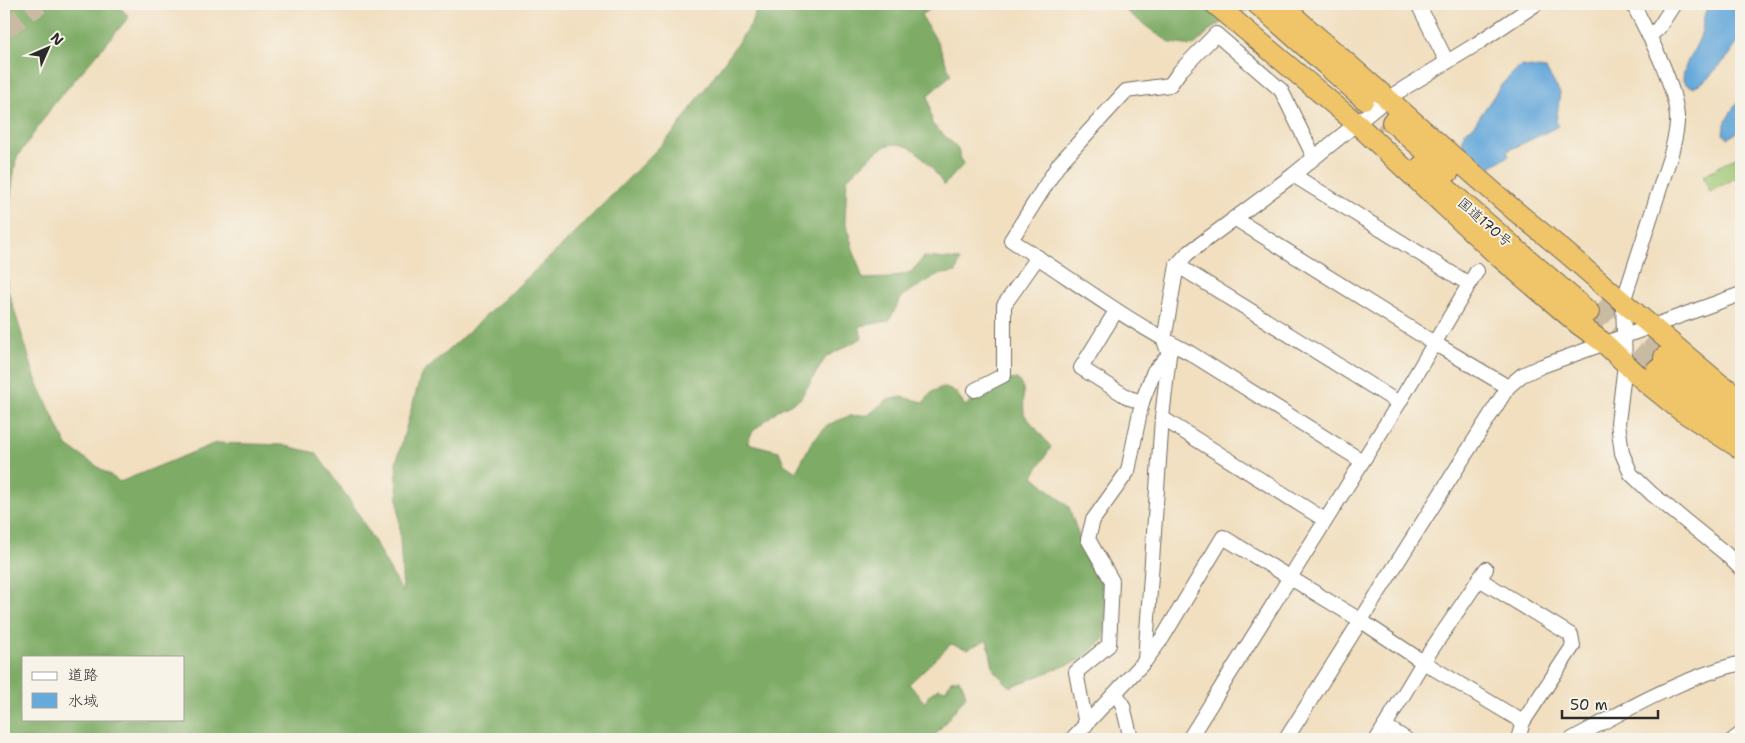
<svg xmlns="http://www.w3.org/2000/svg" width="1745" height="743" viewBox="0 0 1745 743" font-family="'Shantell Sans','Klee One',sans-serif">
<style>
.green{fill:#9ec774;stroke:#647950}
.forest{fill:#7eac66;stroke:#546c48;fill-rule:evenodd}
.water{fill:#66a9db;stroke:#486a83}
.lines{fill:none;stroke-linecap:round;stroke-linejoin:round}
.highway-tunnel{stroke:#c9bba2;stroke-width:20;stroke-dasharray:20 10;stroke-linecap:butt}
.minor-casing{stroke:#706a5f;stroke-width:16}
.highway-casing{stroke:#706a5f;stroke-width:22}
.minor{stroke:#fff;stroke-width:14}
.highway{stroke:#f0c469;stroke-width:20}
.labels{text-anchor:middle;dominant-baseline:central;stroke-width:4;stroke-linejoin:round;paint-order:stroke}
.street-label{font-size:14px;fill:#2b2b2b;stroke:#f7f3e8}
</style>
<rect width="100%" height="100%" fill="#f7f3e8"/>
<filter id="ink" filterUnits="userSpaceOnUse"><feTurbulence type="fractalNoise" baseFrequency=".02" numOctaves="2"/><feDisplacementMap in="SourceGraphic" scale="10" xChannelSelector="R" yChannelSelector="G"/><feConvolveMatrix kernelMatrix="1 2 1 2 8 2 1 2 1" color-interpolation-filters="sRGB"/></filter>
<filter id="wash" filterUnits="userSpaceOnUse"><feTurbulence type="fractalNoise" baseFrequency=".0096" numOctaves="4" result="noise"/><feDisplacementMap in="SourceGraphic" scale="20" xChannelSelector="R" yChannelSelector="G"/><feGaussianBlur stdDeviation="1.12" result="paint"/><feColorMatrix in="noise" values="0 0 0 0 0 0 0 0 0 0 0 0 0 0 0 0 0 1.4 0 .05"/><feComposite in="paint" operator="in"/></filter>
<g filter="url(#wash)">
<rect width="100%" height="100%" fill="#f1dfc0"/>
<!-- green -->
<polygon class="green" points="1741,154 1741,175 1710,192 1703,176"/>
<!-- forest -->
<g class="forest">
<path d="M4,4h113l12,13 -76,88 -37,54 -9,65v63l29,93 31,66 53,36 96,-39 66,2 34,8 39,55 48,85 -7,-130 25,-88 142,-130 112,-114 76,-107 7,-20h181l-18,11 17,28 13,32 -23,20 4,29 25,23 6,18 -19,20c-13,-18 -29,-46 -55,-40 -11,2 -33,26 -42,34l-2,41 8,29 10,30 27,-1 21,-6 13,-15 36,3 -4,12 -19,3 -35,21 -13,25 -30,5 3,12 -36,19 -26,42 -22,11 -25,21 -6,12 32,8 5,13 12,8 15,-29 16,-18 22,-9 19,-1 19,-15 15,-3 22,5 8,-10 10,-5 14,5 9,14 37,-25 15,-2 6,9 1,26 27,33 -18,29 36,31 16,48 16,28 5,25 -2,32 -24,20 -70,27 -16,-16 -7,-31 -20,9 -16,-5 -42,40 16,19 4,-8 9,-7 8,2 5,-10 8,-1 4,7 3,10 -34,43h-928zM24,657h160v62h-160z"/>
<polygon points="1117,4 1260,4 1214,27 1193,46 1171,43 1154,32"/>
</g>
<!-- water -->
<g class="water">
<path d="M1710,4h31v34l-13,19 -23,24 -12,6 -6,-2 -4,-4c0,-18 11,-28 17,-44 4,-11 2,-24 10,-33z"/>
<polygon points="1520,66 1546,69 1560,93 1556,122 1559,126 1507,151 1509,156 1486,169 1462,146 1464,132 1472,128 1502,84"/>
<path d="M1741,97v33l-13,8 -5,-4c1,-15 11,-26 18,-37z"/>
</g>
</g>
<g filter="url(#ink)">
<g class="lines">
<!-- highway-tunnel -->
<g class="highway-tunnel">
<polyline points="4,29 40,4"/>
<polyline points="1354,108 1381,132"/>
<polyline points="1599,303 1664,357"/>
<polyline points="1589,312 1656,370"/>
</g>
<defs>
<g id="minor">
<polyline points="1418,4 1447,62"/>
<path d="M1633,4c16,32 41,76 44,112 1,13 -3,25 -6,38l-48,148 2,62 -7,59 4,30 9,21 21,20 73,59 16,16"/>
<polyline points="1649,36 1658,29 1674,4"/>
<path d="M1314,157l-33,-67 -65,-56 -36,37 -10,14 -44,6 -67,73 -48,76c60,38 115,81 179,113l172,108"/>
<polyline points="1293,175 1469,284"/>
<polyline points="1234,218 1434,343 1508,387"/>
<polyline points="1177,265 1399,403"/>
<polyline points="1116,311 1081,368 1129,398 1142,402 1154,371 1169,355"/>
<polyline points="975,390 1004,375 1004,305 1038,257"/>
<polyline points="1162,418 1325,520"/>
<polyline points="1479,579 1571,635 1573,646 1523,722 1518,739"/>
<polyline points="1145,661 1163,637 1223,537 1360,620 1423,662 1523,722"/>
<polyline points="1116,693 1123,706 1131,739"/>
<polyline points="1086,725 1076,672 1109,645 1112,581 1088,539 1093,520 1128,471 1142,402"/>
<polyline points="1385,726 1406,739"/>
<polyline points="1072,739 1145,661 1162,418 1169,355 1164,340 1177,265 1187,254 1293,175 1388,98 1475,45 1536,4"/>
<polyline points="1189,739 1399,403 1477,271"/>
<polyline points="1286,739 1508,387 1522,375 1542,366 1741,294"/>
<polyline points="1377,739 1423,662 1486,569"/>
<path d="M1572,739c54,-29 109,-61 169,-76"/>
<polyline points="1734,739 1741,734"/>
</g>
<g id="highway">
<polyline points="1215,4 1356,123 1498,256 1578,324 1604,343 1643,380 1680,410 1741,449"/>
<polyline points="1257,4 1364,99"/>
<polyline points="1280,4 1514,210 1563,250 1623,302 1721,385 1741,397"/>
<polyline points="1392,122 1449,172"/>
<polyline points="1421,166 1589,312"/>
<polyline points="1664,357 1711,396 1741,415"/>
<polyline points="1656,370 1706,410 1741,431"/>
</g>
</defs>
<!-- minor casing -->
<use href="#minor" class="minor-casing"/>
<!-- highway casing -->
<use href="#highway" class="highway-casing"/>
<!-- minor -->
<use href="#minor" class="minor"/>
<!-- highway -->
<use href="#highway" class="highway"/>
</g>
</g>
<g class="labels">
<!-- street labels -->
<g class="street-label">
<text transform="translate(1485 222) rotate(41)">国道170号</text>
</g>
</g>
<!-- margin -->
<rect width="1745" height="743" fill="none" stroke="#f7f3e8" stroke-width="20"/>
<!-- legend -->
<rect x="22" y="656" width="162" height="65" fill="#f7f3e8" stroke="#a5a39c"/>
<rect x="32" y="672" width="25" height="8" fill="#ffffff" stroke="#a5a39c"/>
<text x="68" y="680" font-size="15" fill="#2b2b2b">道路</text>
<rect x="32" y="693" width="25" height="15" fill="#66a9db" stroke="#a5a39c"/>
<text x="68" y="706" font-size="15" fill="#2b2b2b">水域</text>
<!-- north arrow -->
<g transform="translate(48 48) rotate(45)" stroke="#f7f3e8" stroke-width="4" paint-order="stroke">
<path d="M0-4L9 19L0 12L-9 19Z" fill="#2b2b2b"/>
<text y="-8" font-size="14" font-weight="bold" text-anchor="middle" fill="#2b2b2b">N</text>
</g>
<!-- scale -->
<path d="M1562 710v8h96v-8" fill="none" stroke="#2b2b2b" stroke-width="2.5"/>
<text x="1570" y="710" font-size="15" fill="#2b2b2b" stroke="#f7f3e8" stroke-width="4" paint-order="stroke">50 m</text>
</svg>
